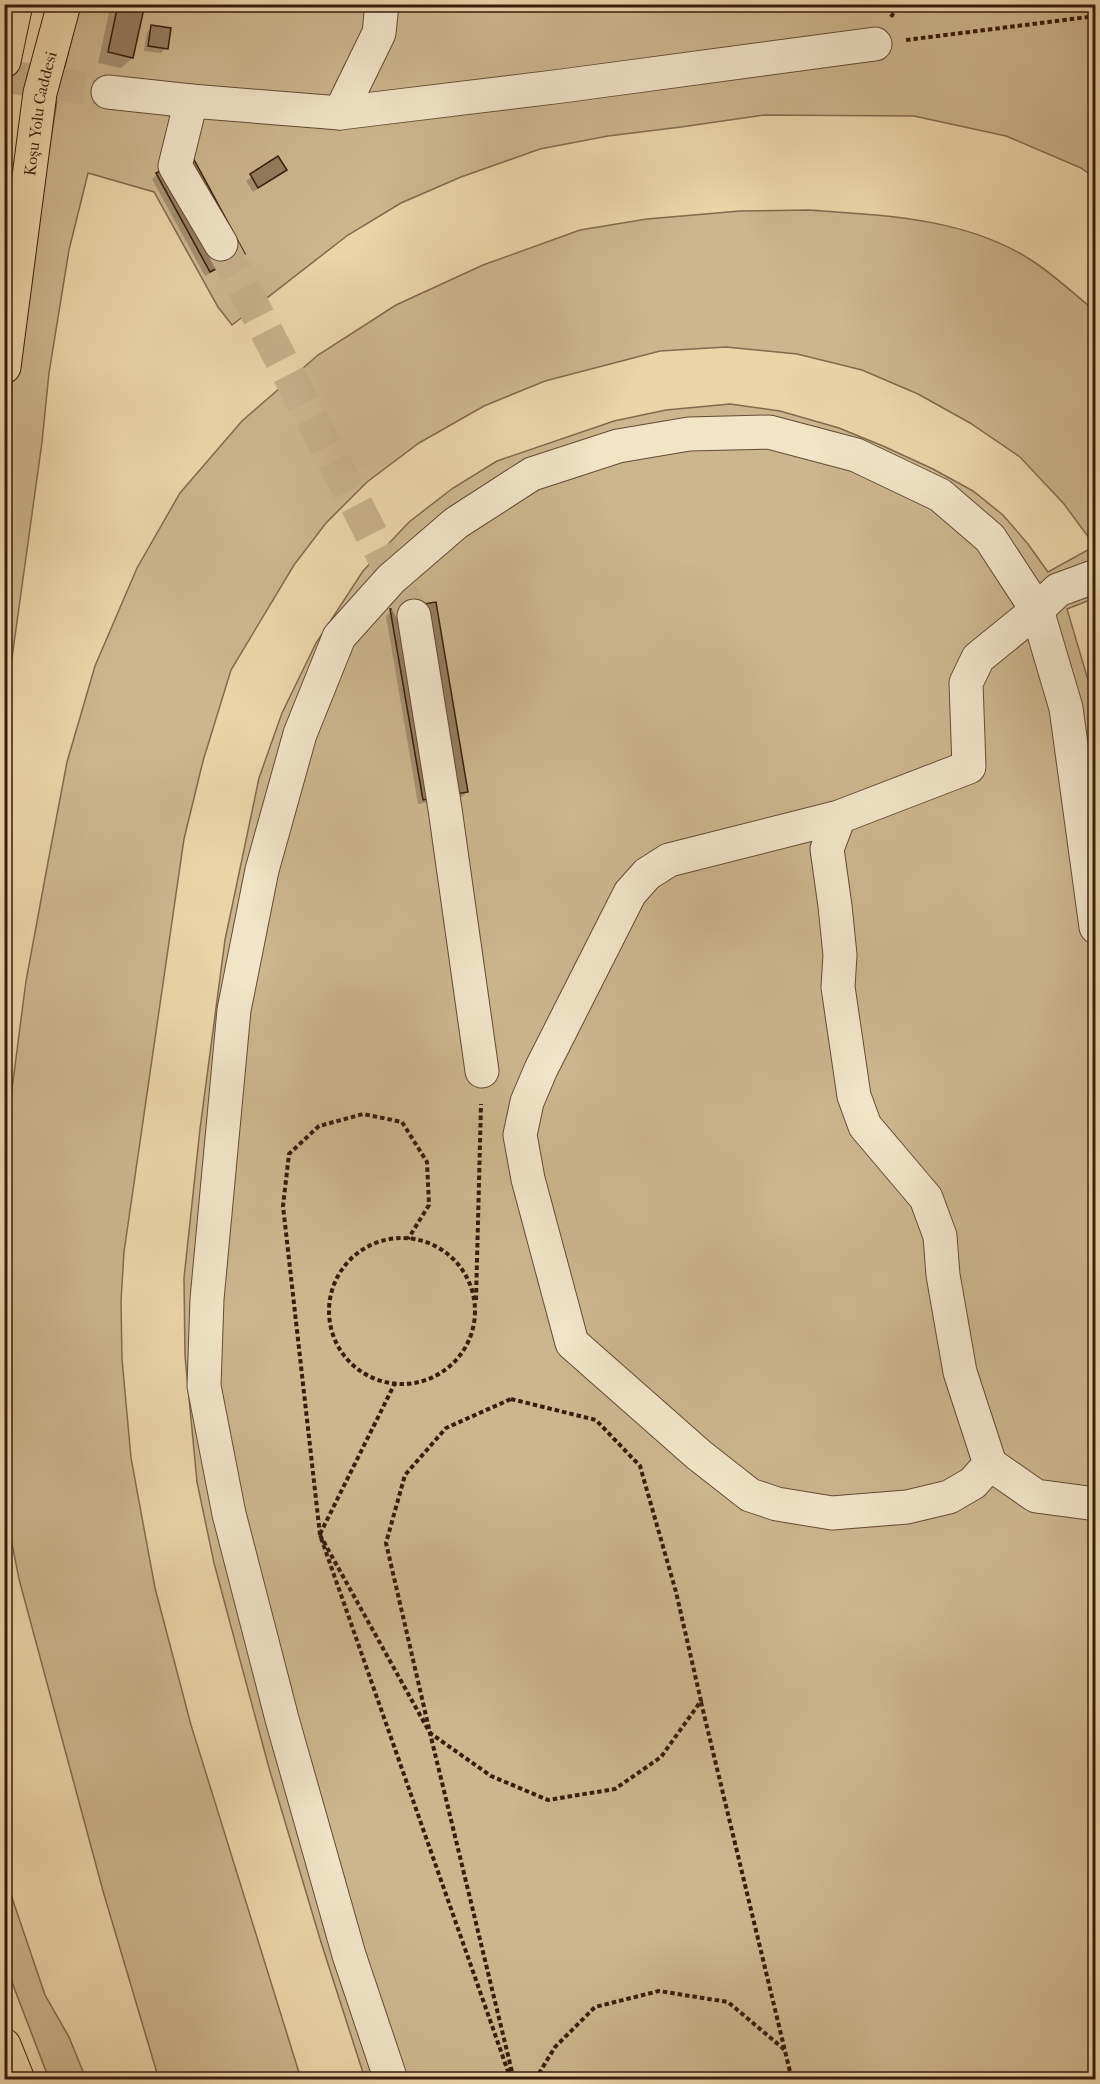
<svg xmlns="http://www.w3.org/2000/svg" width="1100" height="2084" viewBox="0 0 1100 2084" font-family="'IM FELL French Canon',serif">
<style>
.green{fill:#ccb68e;stroke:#826a4d;stroke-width:1.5}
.shadow{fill:#0003}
.building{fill:#947d5e;stroke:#371d0c;stroke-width:1.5}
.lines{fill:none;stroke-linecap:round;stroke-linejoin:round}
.minor-tunnel{stroke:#c6b08a;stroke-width:33;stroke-dasharray:33 16;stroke-linecap:butt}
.minor-casing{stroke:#644b33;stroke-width:35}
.major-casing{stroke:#371d0c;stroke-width:35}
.path{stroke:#371d0c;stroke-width:4;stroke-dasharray:4.5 3;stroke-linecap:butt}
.minor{stroke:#f1e4c7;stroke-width:33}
.major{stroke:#ead5a9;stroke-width:33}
.labels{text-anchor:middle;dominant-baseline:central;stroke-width:4.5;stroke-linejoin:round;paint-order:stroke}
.street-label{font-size:16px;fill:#371d0c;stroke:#f1e4c7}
</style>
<rect width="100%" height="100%" fill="#ead5a9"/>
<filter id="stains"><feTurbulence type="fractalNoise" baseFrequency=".00333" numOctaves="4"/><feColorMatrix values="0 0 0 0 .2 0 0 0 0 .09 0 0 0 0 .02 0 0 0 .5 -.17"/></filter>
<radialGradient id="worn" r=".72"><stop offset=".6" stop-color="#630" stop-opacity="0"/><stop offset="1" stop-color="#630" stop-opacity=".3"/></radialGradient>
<!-- green -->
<g class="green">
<polygon points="80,5 1095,5 1095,178 1081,168 1006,136 914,116 764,115 681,127 608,136 540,149 461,177 401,203 348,235 232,325 218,307 154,192 88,173 69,250 49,373 42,442 5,708 5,425 58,94"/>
<path d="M809,210c74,5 157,8 222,50 22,14 43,34 64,51v287l-28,11 29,98 -1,1372h-730l-45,-140 -51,-171 -55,-205 -17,-81 -12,-126 -1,-78 16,-149 25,-189 34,-162 23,-65 34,-70 47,-72 46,-49 44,-34 44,-27 117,-40 52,-11 64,-6 50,7 59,17 44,18 50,23 40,22 30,24 25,29 20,28 47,-26 -31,-42 -44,-47 -50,-34 -52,-29 -56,-24 -65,-16 -71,-7 -66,4 -115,30 -61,25 -65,37 -52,39 -41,41 -32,42 -63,105 -28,91 -19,78 -60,413 -3,49 1,58 9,99 24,130 36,137 110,354 -142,1 -56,-189 -84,-312 -15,-76 2,-368 20,-154 22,-119 19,-100 28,-96 42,-98 43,-75 62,-72 76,-66 78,-50 87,-40 97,-35 67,-11 93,-8z"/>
<polygon points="5,1877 45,1995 69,2037 86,2079 49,2079 5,1964"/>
</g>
<!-- shadow -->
<g class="shadow">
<polygon points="111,4 144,4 132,58 121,68 98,63"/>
<polygon points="152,27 166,48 161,53 144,51 147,32"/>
<polygon points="278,158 285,170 253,192 246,181"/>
<polygon points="157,174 243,253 238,258 205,276 152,179"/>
<polygon points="391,611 467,792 462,797 418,804 386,616"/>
</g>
<!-- building -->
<g class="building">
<polygon points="118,4 145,4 133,58 108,52"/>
<polygon points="151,25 171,28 168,49 148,46"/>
<polygon points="191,154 245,254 210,272 156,173"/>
<polygon points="278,156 287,170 258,188 250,174"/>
<polygon points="436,602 468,792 423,800 390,609"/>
</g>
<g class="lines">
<!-- minor-tunnel -->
<g class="minor-tunnel">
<polyline points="4,76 108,92"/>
<polyline points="221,244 414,616"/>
</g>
<defs>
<g id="minor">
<polyline points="108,92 191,101 175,166 221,244"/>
<polyline points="191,101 340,113 562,86 875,44"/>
<polyline points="340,113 379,33 382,4"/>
<polyline points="414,616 445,809 482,1071"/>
<polyline points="839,817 827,849 835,906 840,955 838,987 854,1096 865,1126 926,1198 940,1236 943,1275 960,1372 990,1464 973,1483 949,1497 907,1507 832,1513 777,1504 750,1495 699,1455 572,1343 528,1179 520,1135 527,1102 541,1069 630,893 647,874 669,860 839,817 969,767 966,683 978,658 1037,610 1058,590 1096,576"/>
<polyline points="990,1464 1036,1496 1096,1504"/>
<polyline points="391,2080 349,1955 282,1719 229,1514 204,1386 207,1299 234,1010 262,870 300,734 339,637 391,579 456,523 532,474 618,446 689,434 769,432 856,455 940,495 990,538 1037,610 1066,708 1096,927"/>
</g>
<g id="major">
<polyline points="4,61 16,4"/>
<path id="s1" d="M4,367l36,-274 24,-89"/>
<polyline points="4,2045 18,2080"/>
</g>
</defs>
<!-- minor casing -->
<use href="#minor" class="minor-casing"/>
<!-- major casing -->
<use href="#major" class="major-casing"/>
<!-- path -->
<g class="path">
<polyline points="891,17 899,4"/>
<polyline points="906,40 1096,16"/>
<circle cx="402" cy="1311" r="73"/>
<polyline points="476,1300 481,1104"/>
<polygon points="511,1399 596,1420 640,1466 676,1592 701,1701 661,1757 615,1789 548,1800 491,1776 430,1733 386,1543 405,1475 446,1428"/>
<polyline points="320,1534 395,1383"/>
<polyline points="320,1535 283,1206 289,1154 319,1126 363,1114 402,1122 427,1162 429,1205 408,1239"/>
<polyline points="701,1702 792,2080"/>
<polyline points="511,2080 320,1535 430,1733 514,2080"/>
<polyline points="535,2080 555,2047 595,2007 659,1991 728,2002 785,2050"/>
</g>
<!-- minor -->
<use href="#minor" class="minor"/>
<!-- major -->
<use href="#major" class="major"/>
</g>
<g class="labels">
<!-- street labels -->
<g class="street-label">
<text stroke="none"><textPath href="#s1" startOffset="256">Koşu Yolu Caddesi</textPath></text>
</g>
</g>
<!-- margin -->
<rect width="1100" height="2084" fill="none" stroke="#ead5a9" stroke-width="24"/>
<rect x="6" y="6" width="1088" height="2072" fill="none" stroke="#371d0c" stroke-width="3"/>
<rect x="12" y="12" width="1076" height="2060" fill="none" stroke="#371d0c" stroke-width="1.5"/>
<rect width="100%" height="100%" filter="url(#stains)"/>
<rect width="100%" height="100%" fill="url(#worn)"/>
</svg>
